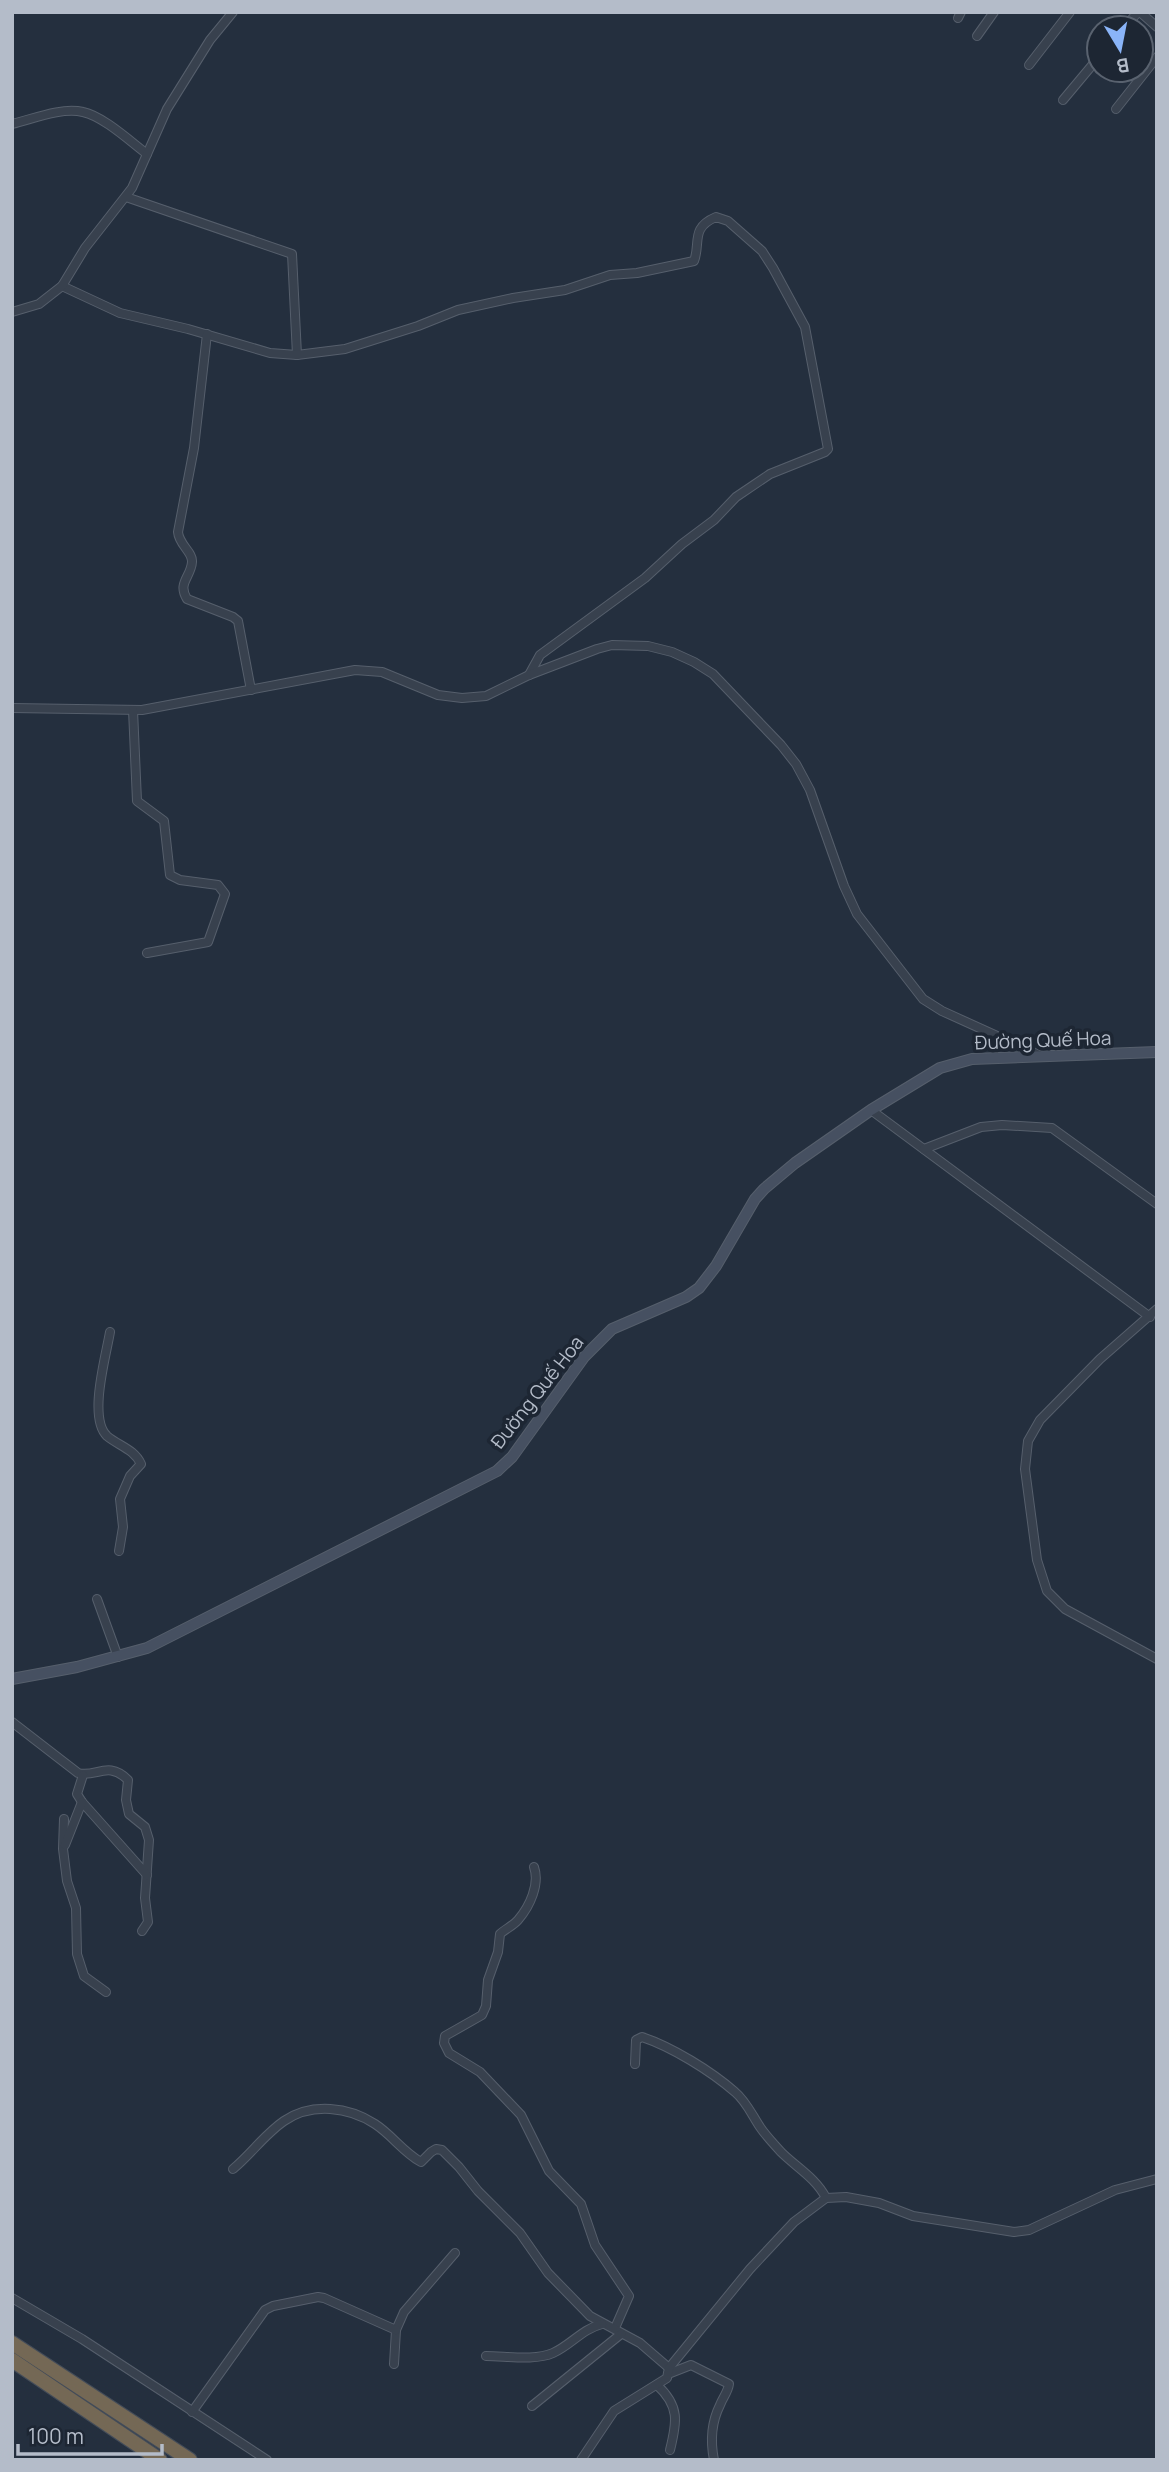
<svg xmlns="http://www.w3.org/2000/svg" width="1169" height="2472" viewBox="0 0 1169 2472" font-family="Manrope,sans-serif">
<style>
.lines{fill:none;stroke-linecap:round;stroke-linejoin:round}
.street-casing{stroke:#565f6c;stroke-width:10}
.secondary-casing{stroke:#565f6c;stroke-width:12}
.highway-casing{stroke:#434c59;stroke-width:16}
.street{stroke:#38414e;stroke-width:8}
.secondary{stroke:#465061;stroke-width:10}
.highway{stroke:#746855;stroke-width:14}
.labels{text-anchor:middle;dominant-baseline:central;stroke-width:7;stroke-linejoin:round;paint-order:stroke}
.street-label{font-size:19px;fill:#b4bcc9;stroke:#1d2633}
</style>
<rect width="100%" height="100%" fill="#242f3e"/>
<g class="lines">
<defs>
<g id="street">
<polyline points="1140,12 1157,27"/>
<polyline points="958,18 961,12"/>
<polyline points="1124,28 1138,12"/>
<polyline points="977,36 994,12"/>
<polyline points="1029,65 1070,12"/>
<polyline points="1063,100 1099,57"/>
<polyline points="1116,109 1157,57"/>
<path d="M12,124c21,-5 49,-17 71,-12 20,4 48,30 64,42"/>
<polyline points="126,197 292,254 297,355"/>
<path d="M62,286l58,27 68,16 82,24 27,2 48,-6 73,-23 40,-16 55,-12 52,-8 45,-15 27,-2 57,-12c7,-18 -4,-33 22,-44l12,4 34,30 11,17 32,59 23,122 -3,3 -55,22 -34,23 -22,23 -32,24 -37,34 -105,77 -11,20"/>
<polyline points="12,312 39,304 62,286 85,248 132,188 167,109 210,40 233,12"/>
<path d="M207,334l-13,114 -16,84c1,13 15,20 14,30 -1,15 -15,21 -5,37l46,18 5,4 13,69"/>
<polyline points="12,708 142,710 355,670 382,672 438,695 462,698 486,696 529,675 597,649 612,645 648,646 672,652 694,662 713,674 781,745 796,764 810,790 844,886 857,914 923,999 942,1011 1039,1055"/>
<polyline points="133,710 137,801 164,821 170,875 180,880 218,885 225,894 208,942 147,953"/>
<polyline points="871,1110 1150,1317"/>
<polyline points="924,1149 981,1127 1002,1125 1052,1128 1157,1204"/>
<polyline points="1157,1309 1100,1359 1040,1420 1028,1441 1025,1469 1037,1560 1047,1591 1065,1609 1157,1659"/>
<path d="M110,1332c-4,24 -22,86 -3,104 12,10 27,13 34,28l-11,12 -10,23 3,28 -4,24"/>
<polyline points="97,1599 118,1657"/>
<path d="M12,1722l66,51c18,5 30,-13 50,7l-2,20 3,14 16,13 4,13 -4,58 3,24 -6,9"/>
<polyline points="83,1775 77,1794 82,1802 147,1875"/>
<polyline points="64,1819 63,1849 67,1881 76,1908 77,1954 84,1976 106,1992"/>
<polyline points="65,1845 82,1802"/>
<path d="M534,1867c6,17 -4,39 -16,53 -5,6 -13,9 -18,14l-2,18 -10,28 -2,26 -4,9 -37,21 -1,7 5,10 31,19 41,43 28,56 32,33 14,41 34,51 -14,32"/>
<path d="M635,2064l1,-24 6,-3c30,10 69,34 93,55 11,9 17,23 25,35 6,9 14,17 21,25 15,15 35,26 45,46"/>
<path d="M233,2169c18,-15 32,-35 51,-48 28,-19 65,-14 91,3 17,11 28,28 46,38l10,-10 5,-3 6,1 17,17 19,24 42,42 28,40 42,43 50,27 29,25"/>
<polyline points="12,2298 82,2339 267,2460"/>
<path d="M486,2356c20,0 49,5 67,-3 18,-8 29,-24 49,-29"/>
<polyline points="394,2364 396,2330 404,2312 455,2253"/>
<path d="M668,2374l23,-9 38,19c-1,8 -6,13 -9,21 -9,18 -10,35 -6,55"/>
<path d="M657,2385c23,21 20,37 13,65"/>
<polyline points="532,2406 621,2334"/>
<polyline points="192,2412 265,2310 273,2306 318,2297 324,2298 396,2330"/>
<polyline points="581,2460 614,2411 667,2378 669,2368 750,2269 794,2222 826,2198 846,2197 879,2203 913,2216 1014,2232 1029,2230 1115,2190 1157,2179"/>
</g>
<polyline id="secondary" points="12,1679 77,1667 147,1648 497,1471 512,1457 584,1357 612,1329 686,1297 699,1288 716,1266 755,1199 764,1189 795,1163 871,1110 940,1068 972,1059 1157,1052"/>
<g id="highway">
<polyline points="12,2343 190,2460"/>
<polyline points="12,2360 160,2460"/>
</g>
</defs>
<!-- street casing -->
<use href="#street" class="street-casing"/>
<!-- secondary casing -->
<use href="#secondary" class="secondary-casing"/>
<!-- highway casing -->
<use href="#highway" class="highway-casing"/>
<!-- street -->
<use href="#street" class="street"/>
<!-- secondary -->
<use href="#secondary" class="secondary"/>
<!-- highway -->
<use href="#highway" class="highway"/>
</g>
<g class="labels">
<!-- street labels -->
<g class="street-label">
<text transform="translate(1043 1040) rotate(-2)">Đường Quế Hoa</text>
<text transform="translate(537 1392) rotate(-52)">Đường Quế Hoa</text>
</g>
</g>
<!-- border -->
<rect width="1169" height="2472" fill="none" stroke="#b4bcc9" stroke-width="28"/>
<!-- north arrow -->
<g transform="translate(1120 49) rotate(170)"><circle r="33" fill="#1d2633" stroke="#59626f" stroke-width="2"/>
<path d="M0-5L12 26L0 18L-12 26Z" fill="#8ab4f8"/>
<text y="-10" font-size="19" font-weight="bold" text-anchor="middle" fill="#b4bcc9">B</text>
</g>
<!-- scale -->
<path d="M18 2444v10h144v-10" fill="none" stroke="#b4bcc9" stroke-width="3.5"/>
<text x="28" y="2444" font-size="21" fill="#b4bcc9" stroke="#1d2633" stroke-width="5" paint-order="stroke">100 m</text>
</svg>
